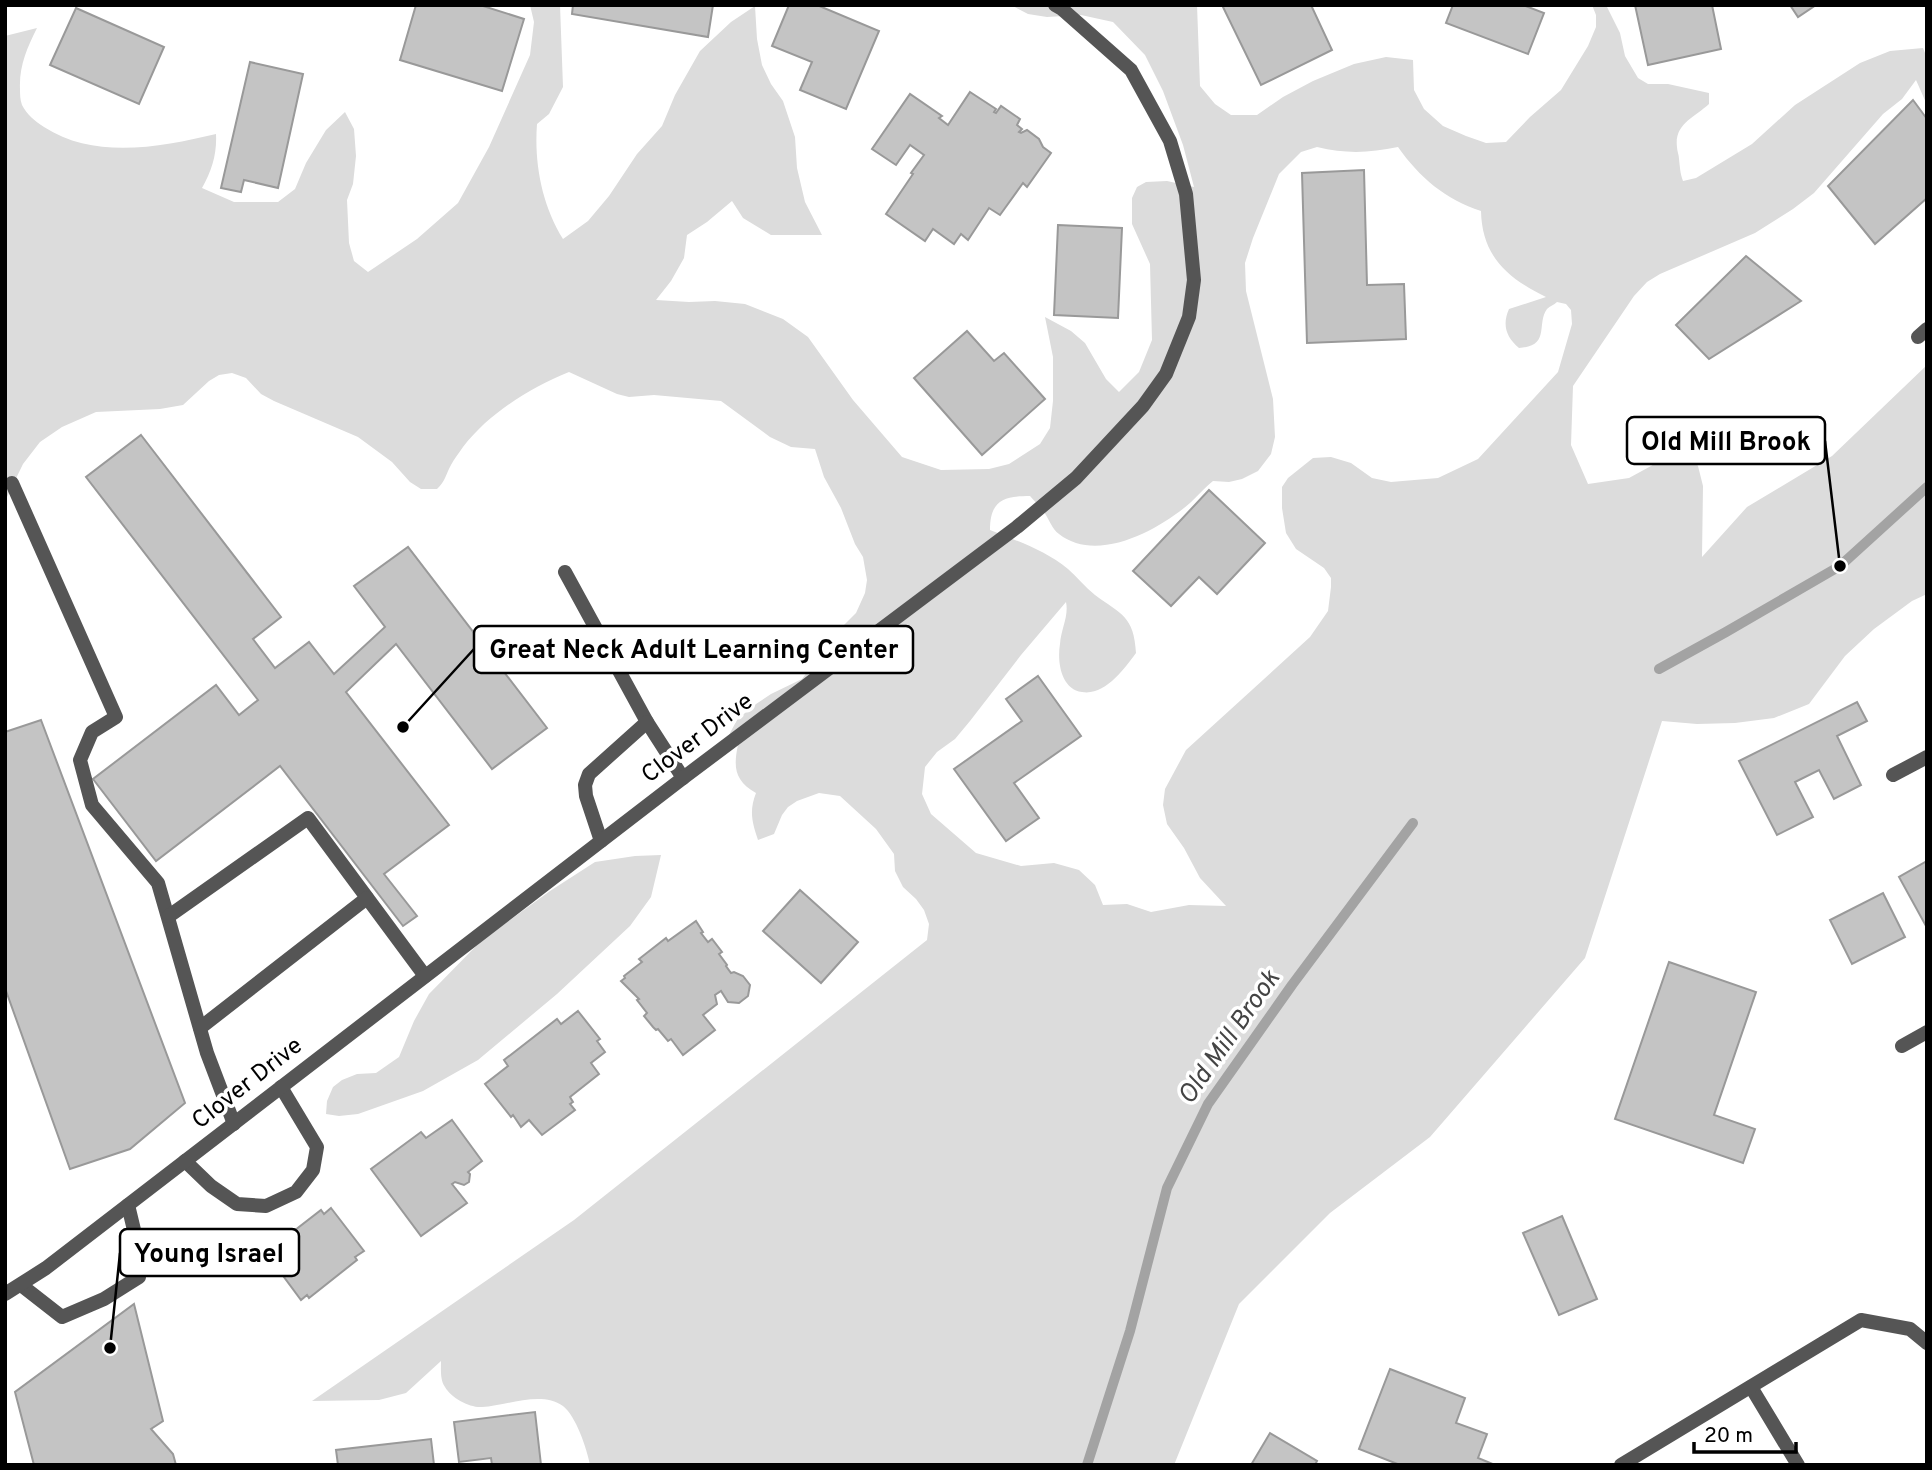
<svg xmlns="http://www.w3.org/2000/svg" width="1932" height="1470" viewBox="0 0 1932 1470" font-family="Overpass,sans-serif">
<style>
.green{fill:#dcdcdc;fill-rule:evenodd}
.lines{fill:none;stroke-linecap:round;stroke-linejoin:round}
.stream{stroke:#a3a3a3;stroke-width:10}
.building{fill:#c4c4c4;stroke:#999;stroke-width:2}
.lane{stroke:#555;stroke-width:14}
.street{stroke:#555;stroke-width:14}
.labels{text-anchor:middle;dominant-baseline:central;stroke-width:7;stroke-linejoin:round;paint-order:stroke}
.street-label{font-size:24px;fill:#000;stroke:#fff}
.water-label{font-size:26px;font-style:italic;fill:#444;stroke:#fff}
.leader{fill:none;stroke:#000;stroke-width:2.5}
.callout-dot{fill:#000;stroke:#fff;stroke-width:2.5}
.callout{fill:#fff;stroke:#000;stroke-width:2.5}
.callout-label{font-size:26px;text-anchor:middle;font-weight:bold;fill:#000}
</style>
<rect width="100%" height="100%" fill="#fff"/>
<!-- green -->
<g class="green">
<path d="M530,5h30l3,82 -14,27 -12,10c-3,40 5,81 26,115l25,-18 21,-25 28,-42 25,-28 13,-31 25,-44 31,-29 24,-16 2,33 5,26 9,19 12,17 12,36 2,31 8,34 17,33h-51l-28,-17 -11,-17 -25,21 -20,13 -3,23 -13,23 -15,19 33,2 26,-1 30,3 38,15 25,18 45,63 49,57 39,13 48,-1 20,-5 31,-20 10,-16 3,-27v-44l-8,-40 26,14 14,12 21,36 13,13 20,-20 13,-32 -2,-76 -18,-40v-26l5,-11 9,-5 21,-1 27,6 -11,-42 -20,-54 -18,-36 -32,-33 -32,-7 -34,2 -19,-3 -17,-9h186l3,81 15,18 16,11h26l26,-18 30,-16 41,-17 32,-7 27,3 1,30 10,19 19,17 23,10 20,7 20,-1 24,-25 31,-27 27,-44 8,-19v-12l-4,-10h14l14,28 5,23 13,22 10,6h20l41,9v11c-14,13 -35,20 -32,43 0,4 2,8 2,12 1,8 1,14 4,22l13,-3 56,-34 43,-39 65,-42 30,-12 33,-3 4,10v47l-11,-25 -14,19 -19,15 -69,79 -21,16 -38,24 -95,41 -13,8 -13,14 -61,90 -2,59 17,39 41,-6 55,-30 14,18 5,20 -1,71 45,-50 85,-51 95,-91v229l-15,7 -38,28 -29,27 -36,48 -35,14 -39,5 -38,1 -35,-3 -77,237 -155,179 -100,76 -91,91 -65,161h-584c-3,-16 -14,-49 -27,-59 -22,-16 -57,0 -81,1 -12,1 -31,-9 -37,-20 -5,-7 -4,-18 -4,-26l-35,32 -27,7 -67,1 262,-181 353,-280 2,-16 -5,-14 -8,-11 -13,-12 -8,-16 -1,-17 -18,-25 -36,-33 -21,-3 -22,8 -9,6 -6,8 -8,19 -16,6c-6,-18 -9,-29 -2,-47 -21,-12 -23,-25 -18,-48l-11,-1 3,-11 7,-13 16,-14 18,-12 31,-15 33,-45 21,-21 9,-20 2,-13 -4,-23 -8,-13 -14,-36 -17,-31 -9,-28 -24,-2 -21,-10 -49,-36 -67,-6 -25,2 -12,-3 -48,-22c-39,16 -80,41 -106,75 -4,6 -9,12 -12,18 -5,9 -6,17 -14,24h-16l-11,-7 -18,-20 -34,-25 -84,-36 -13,-7 -15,-16 -14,-5 -13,2 -10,6 -26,24 -23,4 -64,3 -34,15 -22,15 -17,22 -18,37v-465l32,-8c-10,20 -18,38 -17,61 0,5 0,11 2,16 5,10 13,16 22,22 51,33 117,20 172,7 1,20 -4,36 -14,54l32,14h44l17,-13 11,-26 20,-33 19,-18 9,17 2,27 -3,28 -6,16 2,43 5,18 14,11 49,-33 41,-36 31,-56 41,-92 4,-33zM1317,147c29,7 52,6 81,0 21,30 48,53 83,64 1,45 26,67 65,86l-37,12c-7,16 -3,28 10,39 32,-2 17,-24 28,-39 3,-3 7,-4 10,-7l9,2 5,6 1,14 -14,48 -80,87 -40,19 -47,4 -19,-4 -21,-15 -20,-6 -18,1 -25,20 -6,9v21l4,25 10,16 28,19 7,10v9l-3,24 -18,26 -124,113 -21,39 -2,16 4,19 17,24 16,30 26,28 -37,-1 -38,7 -24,-8 -24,1 -8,-20 -16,-15 -25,-7 -33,3 -45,-13 -45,-39 -9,-20 3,-27 12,-15 18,-13 15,-18 51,-66 45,-53c3,14 -5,27 -6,42 -3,18 1,45 22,48 23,4 42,-23 54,-39 -2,-37 -15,-39 -41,-58 -10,-8 -18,-18 -27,-26 -23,-19 -51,-28 -78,-39 0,-30 14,-34 40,-34 4,5 10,10 14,16 5,7 8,17 15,22 38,30 100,-4 131,-31 8,-7 14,-15 23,-22l16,1 13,-3 16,-8 13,-17 4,-17 -2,-38 -27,-108 -1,-28 8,-25 26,-64 22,-22z"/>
<polygon points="661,855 651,897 630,926 557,994 478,1060 423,1091 358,1114 339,1116 326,1114 327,1101 333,1087 342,1080 357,1074 376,1073 399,1057 414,1021 429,994 481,941 550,891 595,862 635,856"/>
</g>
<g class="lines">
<!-- stream -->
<g class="stream">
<polyline points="1659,669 1726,632 1840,566 1927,487"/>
<polyline points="1087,1465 1130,1331 1167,1188 1208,1104 1292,985 1413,823"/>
</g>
</g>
<!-- building -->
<g class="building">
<polygon points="416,5 480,5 524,19 502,91 400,60"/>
<polygon points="573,5 713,5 708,37 572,14"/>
<polygon points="789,5 817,5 879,31 846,109 800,90 812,62 772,46"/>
<polygon points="1222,5 1311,5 1332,50 1261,85"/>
<polygon points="1453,5 1523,5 1544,13 1528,54 1446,23"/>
<polygon points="1635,5 1712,5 1721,49 1648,65"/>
<polygon points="1790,5 1816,5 1798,17"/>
<polygon points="76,8 164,47 139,104 50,65"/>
<polygon points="250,62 303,74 278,188 244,180 241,192 221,188"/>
<polygon points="970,92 996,109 994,112 996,113 1001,106 1020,119 1017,125 1022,129 1019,132 1021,133 1027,130 1039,139 1043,147 1051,153 1027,187 1023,183 1000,215 989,208 968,240 961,234 954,244 933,229 925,241 886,214 913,174 911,173 924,155 910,145 896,165 872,149 910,94 942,116 939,118 948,125"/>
<polygon points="1913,100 1927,119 1927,198 1875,244 1828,186"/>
<polygon points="1364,170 1367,285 1404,284 1406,339 1307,343 1302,173"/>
<polygon points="1058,225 1122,228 1118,318 1054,315"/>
<polygon points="1746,256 1801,301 1709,359 1676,325"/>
<polygon points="967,331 994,361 1004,353 1045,399 982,455 914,378"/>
<polygon points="141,435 281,617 253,639 275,668 309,642 334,674 385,627 354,586 408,547 547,728 492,769 396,644 346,692 449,825 384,874 417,916 403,926 280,766 156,861 93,779 216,685 239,715 258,700 86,477"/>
<polygon points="1209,490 1265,543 1217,594 1199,577 1171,606 1133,571"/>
<polygon points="1038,676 1081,736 1014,783 1039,818 1006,841 954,769 1022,721 1006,699"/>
<polygon points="1857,702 1867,721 1837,736 1861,785 1834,799 1819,770 1795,782 1813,817 1777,835 1739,761"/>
<polygon points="41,720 185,1103 130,1149 70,1169 5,988 5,732"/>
<polygon points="1927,861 1927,926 1926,926 1899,877"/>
<polygon points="800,890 858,942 821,983 763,931"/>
<polygon points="1883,893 1905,937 1852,964 1830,920"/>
<polygon points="696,921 703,932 701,933 708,942 712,939 722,952 719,954 727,965 726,966 731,973 734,972 743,976 750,985 748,996 739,1003 728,1002 721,991 715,995 717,1004 703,1015 715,1030 683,1055 671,1039 668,1041 658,1029 656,1030 653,1027 644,1016 647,1013 637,1000 639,999 621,981 625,978 624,976 642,962 639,959 666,938 668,941"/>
<polygon points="1669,962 1756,992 1714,1115 1755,1129 1743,1163 1615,1119"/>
<polygon points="578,1011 600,1039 597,1041 605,1052 591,1063 599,1074 570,1097 573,1102 570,1104 575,1110 542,1135 529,1120 521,1127 513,1115 511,1117 485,1084 508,1066 504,1060 557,1019 561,1024"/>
<polygon points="452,1120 482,1161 468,1172 470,1174 469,1182 464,1185 455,1182 452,1184 467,1203 421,1236 371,1169 421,1132 426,1138"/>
<polygon points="331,1208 364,1251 355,1257 357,1260 309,1298 307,1295 301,1300 278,1269 276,1271 273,1268 276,1266 269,1257 293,1239 290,1234 321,1210 324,1214"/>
<polygon points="1562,1216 1597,1299 1559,1315 1523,1233"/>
<polygon points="134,1304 163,1421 151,1429 173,1454 176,1465 34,1465 15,1392"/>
<polygon points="1390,1369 1465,1398 1456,1423 1487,1434 1478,1458 1495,1465 1400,1465 1359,1449"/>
<polygon points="535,1412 541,1465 492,1465 491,1458 459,1462 454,1422"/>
<polygon points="1270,1433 1317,1461 1315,1465 1251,1465"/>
<polygon points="431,1439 434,1465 338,1465 336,1450"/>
</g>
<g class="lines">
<!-- lane -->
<g class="lane">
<polyline points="12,483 116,717 92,732 80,760 92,805 158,883 207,1053 234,1124"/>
<polyline points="565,572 647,722 683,778"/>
<polyline points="1893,775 1927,757"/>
<polyline points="601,841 586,796 585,785 589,774 647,722"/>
<polyline points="169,916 308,818 425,976"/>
<polyline points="200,1028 367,898"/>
<polyline points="185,1161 211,1186 237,1204 266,1206 296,1192 313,1170 317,1147 281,1087"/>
<polyline points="21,1285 62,1317 104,1299 139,1277 140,1255 128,1205"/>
<polyline points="1751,1387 1798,1465"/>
<polyline points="1621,1465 1861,1320 1910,1329 1927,1343"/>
</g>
<!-- street -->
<g class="street">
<polyline points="1918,337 1927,329"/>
<polyline points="1902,1046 1927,1032"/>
<polyline points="5,1294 46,1268 683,778 1017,527 1076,478 1143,406 1166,374 1189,317 1194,280 1186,194 1170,141 1131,70 1062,9 1055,5"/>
</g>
</g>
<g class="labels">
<!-- street labels -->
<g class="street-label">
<text transform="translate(698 739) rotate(-37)">Clover Drive</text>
<text transform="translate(248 1084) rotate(-38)">Clover Drive</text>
</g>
<!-- water labels -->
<g class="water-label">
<text transform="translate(1230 1038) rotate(-55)">Old Mill Brook</text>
</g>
</g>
<!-- callouts -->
<path class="leader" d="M1840 566L1825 441M403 727L474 649M110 1348L120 1253"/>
<g class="callout-dot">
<circle cx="1840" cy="566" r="7"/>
<circle cx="403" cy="727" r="7"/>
<circle cx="110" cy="1348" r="7"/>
</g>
<g class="callout">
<rect x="1627" y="417" width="198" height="47" rx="7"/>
<rect x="474" y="626" width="439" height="47" rx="7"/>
<rect x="120" y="1229" width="179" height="47" rx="7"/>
</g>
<g class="callout-label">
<text x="1726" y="450">Old Mill Brook</text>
<text x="694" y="658">Great Neck Adult Learning Center</text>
<text x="209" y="1262">Young Israel</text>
</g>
<!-- border -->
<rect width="1932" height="1470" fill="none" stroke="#000000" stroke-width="14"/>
<!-- scale -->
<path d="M1694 1442v10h102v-10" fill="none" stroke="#000000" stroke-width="3.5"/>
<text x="1704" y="1442" font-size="21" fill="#000000" stroke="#ffffff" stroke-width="5" paint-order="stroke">20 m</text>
</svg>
